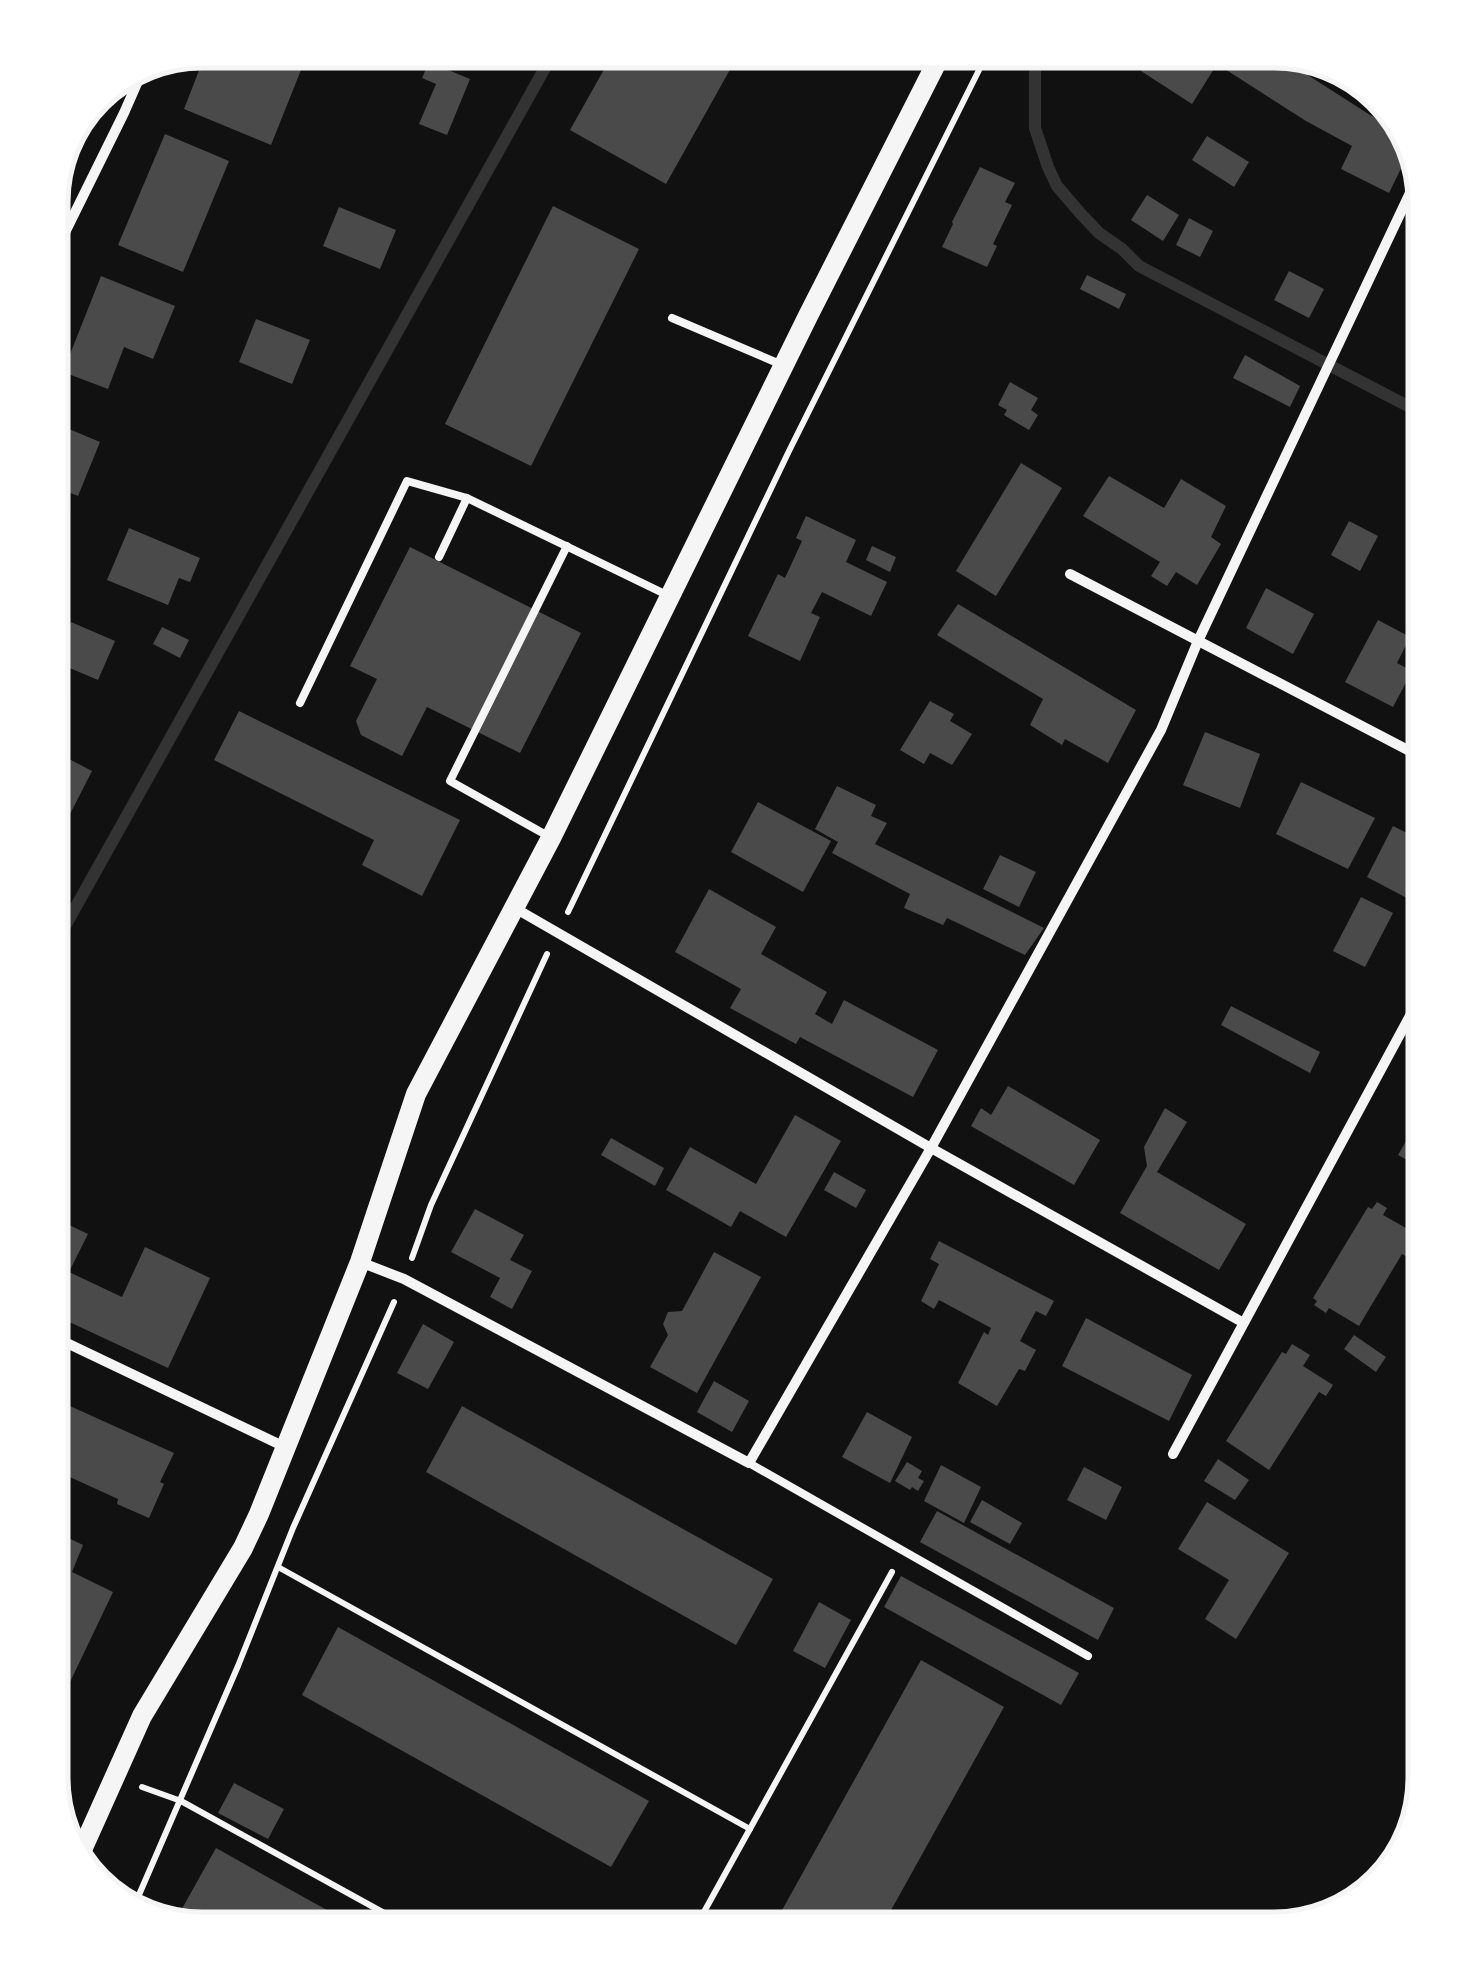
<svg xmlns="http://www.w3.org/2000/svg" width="1475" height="1980" viewBox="0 0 1475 1980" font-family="Arial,sans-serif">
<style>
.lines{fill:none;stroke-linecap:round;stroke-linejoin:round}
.stream{stroke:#333;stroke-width:12}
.building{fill:#4a4a4a}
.path{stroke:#f5f5f5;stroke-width:6}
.service{stroke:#f5f5f5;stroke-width:8}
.minor{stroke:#f5f5f5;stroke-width:10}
.secondary{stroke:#f5f5f5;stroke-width:20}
.rim{fill:none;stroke:#f5f5f5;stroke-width:5}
</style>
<rect width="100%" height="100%" fill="#111"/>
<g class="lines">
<!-- stream -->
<g class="stream">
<polyline points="1037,50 1035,73 1035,128 1048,167 1057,186 1081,214 1099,233 1122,249 1139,266 1425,415"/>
<polyline points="50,953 555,50"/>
</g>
</g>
<!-- building -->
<g class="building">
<polygon points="207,50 309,50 271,145 184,109"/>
<polygon points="615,50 741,50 666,184 570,130"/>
<polygon points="1153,50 1269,50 1370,115 1396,128 1400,121 1404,125 1411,148 1389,193 1341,169 1352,146 1306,121 1217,64 1192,104 1141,71"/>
<polygon points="429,62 470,79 447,135 419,124 436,84 422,78"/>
<polygon points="165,134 229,161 183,272 118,245"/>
<polygon points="1207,136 1249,162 1234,187 1192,160"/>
<polygon points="980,167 1015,183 1005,202 1012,205 993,244 997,246 987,267 942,247 953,224 952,222"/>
<polygon points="1147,195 1179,215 1163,241 1131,220"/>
<polygon points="553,206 639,249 531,466 445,424"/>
<polygon points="339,207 396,230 380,269 323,246"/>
<polygon points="1189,218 1213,231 1200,257 1176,245"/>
<polygon points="1289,271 1324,289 1309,318 1274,300"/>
<polygon points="1087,275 1126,294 1119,309 1080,289"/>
<polygon points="101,276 175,306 153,359 124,347 108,389 63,372"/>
<polygon points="256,319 310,340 292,384 239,362"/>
<polygon points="1245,355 1300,386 1290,407 1233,378"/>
<polygon points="1010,382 1038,398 1031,410 1038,415 1029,430 1004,415 1007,410 998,405"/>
<polygon points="50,421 100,442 78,496 50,485"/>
<polygon points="1021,463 1062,488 996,596 956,571"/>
<polygon points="1109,476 1164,508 1181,479 1226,506 1211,537 1221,544 1197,585 1176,572 1167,586 1151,576 1160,562 1083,516"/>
<polygon points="806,516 856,540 846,562 887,582 871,616 822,592 811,613 820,617 800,661 748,636 778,574 785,578 802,541 796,538"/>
<polygon points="1349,521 1378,536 1360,571 1331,555"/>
<polygon points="129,528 200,558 190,582 179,578 168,605 107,580"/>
<polygon points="872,546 896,557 890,572 866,560"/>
<polygon points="410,547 581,633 520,753 427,707 402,756 361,735 356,721 377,679 350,666"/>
<polygon points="1266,588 1314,614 1293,654 1246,628"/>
<polygon points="958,604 1136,710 1108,763 1065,739 1062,745 1030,725 1043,699 937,635"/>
<polygon points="1378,620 1410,637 1397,663 1412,671 1393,707 1345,682"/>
<polygon points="71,622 115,641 98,680 53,661"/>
<polygon points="162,627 189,640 180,658 153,644"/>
<polygon points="930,701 954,714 950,721 972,734 952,765 930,753 924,764 900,750"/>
<polygon points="239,711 460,820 422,896 362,865 374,840 214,760"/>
<polygon points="1205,732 1260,754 1240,808 1183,785"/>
<polygon points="50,749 92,771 68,818 50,809"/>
<polygon points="1301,782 1375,818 1348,869 1276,834"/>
<polygon points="837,786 876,805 871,816 887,823 875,844 1044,928 1025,955 947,918 943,925 904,908 910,894 832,853 838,842 815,829"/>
<polygon points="758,802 831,841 803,892 731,852"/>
<polygon points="1393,826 1425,842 1425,896 1420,905 1367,877"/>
<polygon points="1000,855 1036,872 1019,907 983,889"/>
<polygon points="709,889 776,927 761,954 827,992 815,1014 832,1024 844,1000 938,1050 913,1097 800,1037 796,1044 730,1008 741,989 675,952"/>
<polygon points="1361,897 1393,913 1365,967 1333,951"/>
<polygon points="1231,1006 1320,1052 1310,1073 1221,1025"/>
<polygon points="1008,1086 1100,1140 1074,1185 971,1126 981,1108 991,1115"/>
<polygon points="1165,1108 1187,1122 1157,1172 1246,1224 1219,1270 1120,1213 1147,1166 1144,1147"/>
<polygon points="1425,1109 1425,1170 1398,1155"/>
<polygon points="795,1115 841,1141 786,1237 740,1211 731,1227 666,1190 690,1147 756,1184"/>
<polygon points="611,1138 664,1168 655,1186 601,1155"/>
<polygon points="834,1172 866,1190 856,1208 824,1190"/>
<polygon points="1377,1202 1387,1208 1383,1215 1413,1232 1417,1225 1425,1229 1425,1267 1402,1254 1359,1326 1329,1308 1326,1313 1314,1305 1317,1301 1313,1298 1368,1207 1372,1209"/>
<polygon points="475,1209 524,1235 510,1260 532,1271 512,1309 490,1297 500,1278 451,1252"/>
<polygon points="50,1216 88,1234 69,1272 122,1297 145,1247 210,1278 168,1368 50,1313"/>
<polygon points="939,1241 1054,1301 1046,1316 1036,1311 1020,1341 1036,1350 1025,1371 1019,1369 997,1406 958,1383 984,1332 988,1335 991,1328 939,1300 934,1309 921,1301 939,1264 930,1259"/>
<polygon points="714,1252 761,1277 697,1393 650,1367 668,1335 663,1324 668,1312 682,1311"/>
<polygon points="1086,1318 1192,1375 1169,1421 1062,1366"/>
<polygon points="423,1324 454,1342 428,1389 397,1373"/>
<polygon points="1354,1335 1386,1357 1376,1372 1344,1349"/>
<polygon points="1292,1344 1310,1355 1303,1366 1333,1385 1326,1396 1319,1392 1269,1470 1226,1441 1282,1352 1286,1354"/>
<polygon points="714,1381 749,1401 732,1432 697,1412"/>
<polygon points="50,1397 174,1453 160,1482 164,1484 149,1518 117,1504 118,1499 61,1473 50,1496"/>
<polygon points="462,1406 773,1579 736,1645 426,1472"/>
<polygon points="867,1412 912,1437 890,1483 842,1457"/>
<polygon points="1218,1459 1249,1480 1235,1500 1204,1481"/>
<polygon points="907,1462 922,1471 918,1478 924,1481 918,1491 912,1487 910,1490 895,1481"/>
<polygon points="941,1465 981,1487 964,1523 924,1501"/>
<polygon points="1084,1467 1122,1487 1106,1520 1067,1500"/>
<polygon points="982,1500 1022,1523 1010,1544 970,1522"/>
<polygon points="1207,1502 1289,1553 1236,1639 1205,1619 1229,1580 1178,1549"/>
<polygon points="937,1511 1114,1608 1098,1640 920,1542"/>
<polygon points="50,1529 83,1545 72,1572 113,1592 50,1724"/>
<polygon points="901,1576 1079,1673 1061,1705 884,1607"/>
<polygon points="819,1602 851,1620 825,1668 793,1651"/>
<polygon points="338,1627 649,1801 611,1867 302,1695"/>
<polygon points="921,1660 1004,1707 880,1930 771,1930"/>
<polygon points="234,1783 284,1809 268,1839 218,1813"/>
<polygon points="216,1848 271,1879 363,1930 207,1930 179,1914"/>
</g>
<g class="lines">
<!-- path -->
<g class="path">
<polyline points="568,912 789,451 989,50"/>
<polyline points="412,1258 431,1205 547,954"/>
<polyline points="278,1567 750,1829"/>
<polyline points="142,1787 181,1801 415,1930"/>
<polyline points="132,1911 238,1666 293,1528 394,1302"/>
<polyline points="694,1930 892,1572"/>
</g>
<!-- service -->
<g class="service">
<polyline points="672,318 780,364"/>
<polyline points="439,557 467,498"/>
<polyline points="300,703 407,481 467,498 667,595"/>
<polyline points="548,836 450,781 567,546"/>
<polyline points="749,1463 1088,1656"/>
</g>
<!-- minor -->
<g class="minor">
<polyline points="50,263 124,113 142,72"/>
<polyline points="1070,574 1425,759"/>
<polyline points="513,907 931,1148 1242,1322"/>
<polyline points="360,1262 404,1279 749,1463 931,1148 1161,730 1198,641 1418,176"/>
<polyline points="50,1335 287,1448"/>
<polyline points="1173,1454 1425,988"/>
</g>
<!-- secondary -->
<polyline class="secondary" points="77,1861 142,1716 243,1548 259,1514 360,1262 416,1094 551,838 808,316 943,50"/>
</g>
<!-- crop -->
<path d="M0 0H1475V1980H0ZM202 68H1274A134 134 0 0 1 1408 202V1778A134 134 0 0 1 1274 1912H202A134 134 0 0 1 68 1778V202A134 134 0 0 1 202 68Z" fill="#fff" fill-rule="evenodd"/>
<path class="rim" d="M202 68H1274A134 134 0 0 1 1408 202V1778A134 134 0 0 1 1274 1912H202A134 134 0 0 1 68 1778V202A134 134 0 0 1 202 68Z"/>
</svg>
